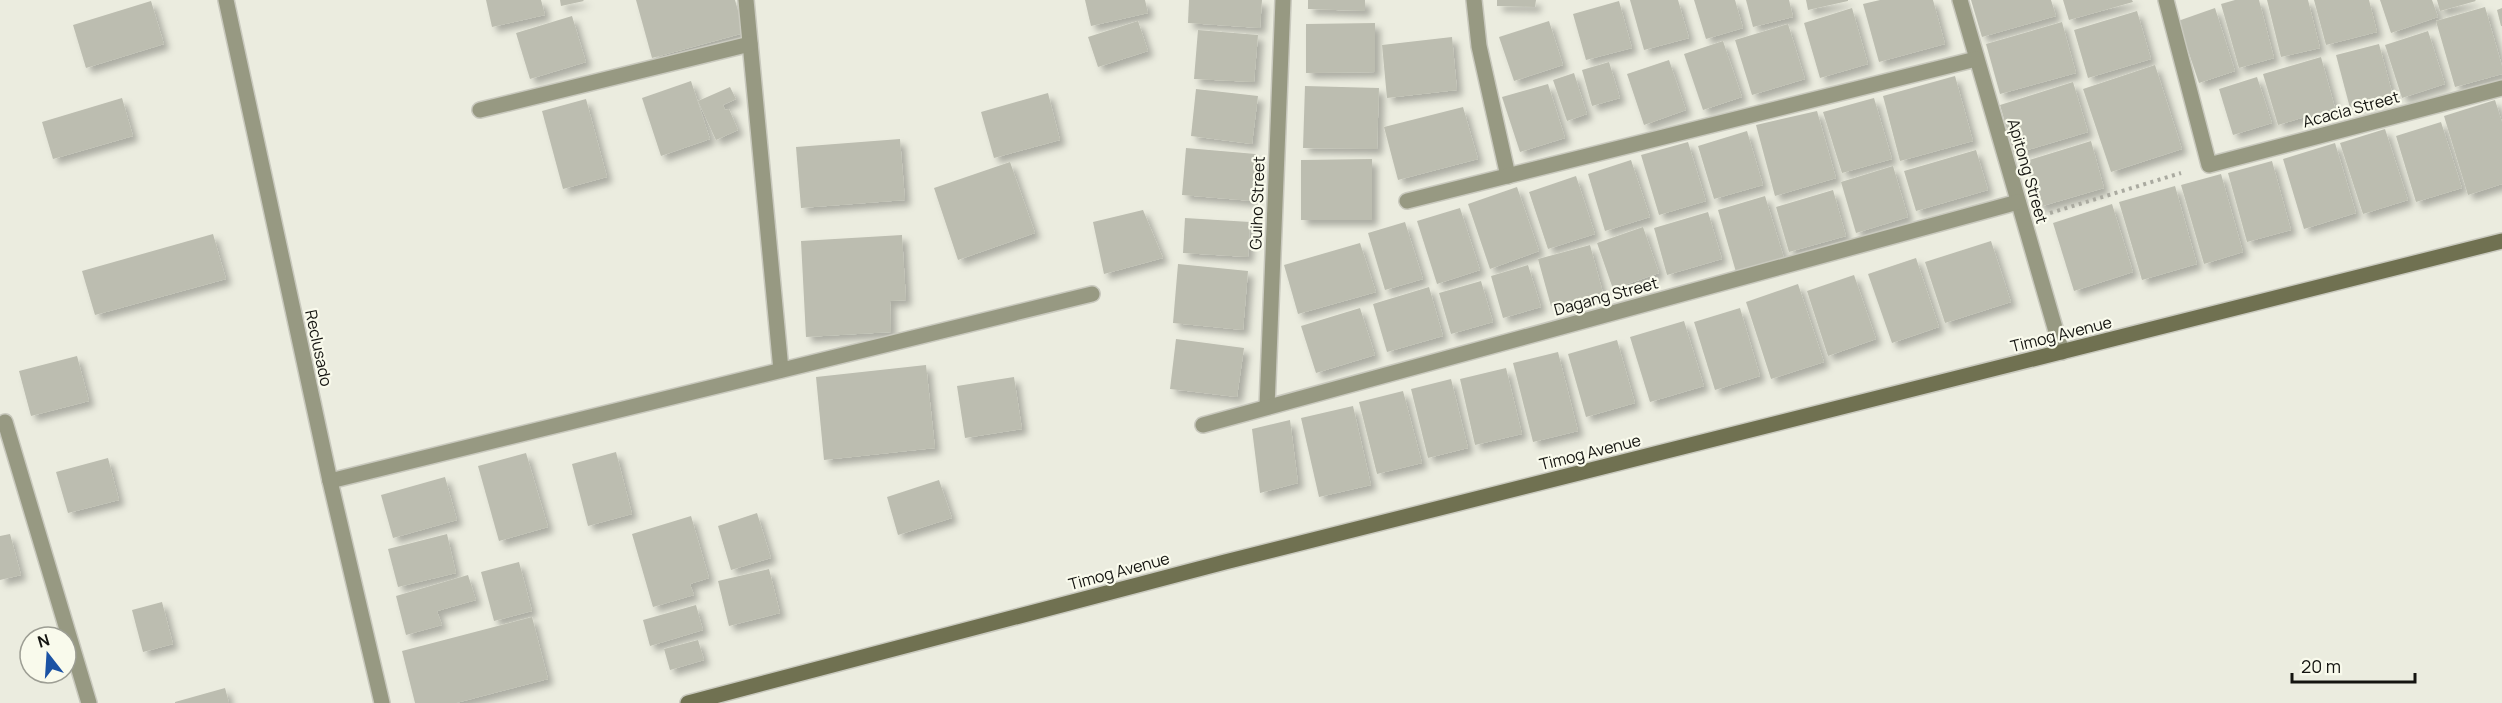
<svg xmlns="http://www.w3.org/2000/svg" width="2502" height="703" viewBox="0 0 2502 703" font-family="Manrope,sans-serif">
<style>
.building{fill:#bcbdb0;filter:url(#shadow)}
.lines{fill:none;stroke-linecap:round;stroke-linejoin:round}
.minor-casing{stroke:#c9c9be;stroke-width:18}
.tertiary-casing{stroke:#c9c9be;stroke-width:18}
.secondary-casing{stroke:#c9c9be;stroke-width:18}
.path{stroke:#aaaaa0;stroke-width:4;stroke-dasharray:3 4.5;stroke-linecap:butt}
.minor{stroke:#979982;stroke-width:15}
.tertiary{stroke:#979982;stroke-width:15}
.secondary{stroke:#707151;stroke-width:15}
.labels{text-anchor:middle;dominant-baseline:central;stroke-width:4.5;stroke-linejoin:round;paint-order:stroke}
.street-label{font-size:16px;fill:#141410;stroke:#f9faec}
</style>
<defs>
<filter id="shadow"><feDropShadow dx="5.5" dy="5.5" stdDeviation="3" flood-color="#0004"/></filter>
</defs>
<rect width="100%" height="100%" fill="#ebecdf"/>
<!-- building -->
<g class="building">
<polygon points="486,0 541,0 545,15 492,27"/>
<polygon points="560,0 583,0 584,1 561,6"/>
<polygon points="636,0 735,0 744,33 652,58"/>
<polygon points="1085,0 1145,0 1148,13 1091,26"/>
<polygon points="1189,0 1262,0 1260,28 1188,23"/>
<polygon points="1308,0 1365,0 1365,11 1308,9"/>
<polygon points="1497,0 1536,0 1535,7 1497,6"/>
<polygon points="1630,0 1678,0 1689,38 1644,50"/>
<polygon points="1694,0 1735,0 1743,28 1706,39"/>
<polygon points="1746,0 1789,0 1793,17 1753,27"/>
<polygon points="1806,0 1848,0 1848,1 1808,10"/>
<polygon points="1880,0 1933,0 1945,44 1879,62 1863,4"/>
<polygon points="1971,0 2051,0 2056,16 1982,37"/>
<polygon points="2063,0 2132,0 2133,2 2069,20"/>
<polygon points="2235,0 2259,0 2274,58 2239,68 2221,4"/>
<polygon points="2267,0 2308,0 2320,48 2281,57"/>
<polygon points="2314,0 2369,0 2377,32 2326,45"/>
<polygon points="2380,0 2432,0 2438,17 2391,33"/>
<polygon points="2437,0 2475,0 2476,1 2440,11"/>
<polygon points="151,1 164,44 86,68 73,25"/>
<polygon points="1619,1 1632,48 1586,60 1573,14"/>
<polygon points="2485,7 2502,66 2502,74 2455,87 2436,21"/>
<polygon points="1852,8 1868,64 1820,78 1804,23"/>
<polygon points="2215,8 2235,71 2199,83 2178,21"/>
<polygon points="2502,8 2502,26 2501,26 2497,10"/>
<polygon points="2137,11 2151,59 2088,78 2074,30"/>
<polygon points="572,16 586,62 530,79 516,33"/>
<polygon points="1138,21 1148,51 1098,67 1088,37"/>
<polygon points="1549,21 1563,65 1514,81 1499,37"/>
<polygon points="2062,22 2076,73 2000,94 1986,44"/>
<polygon points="1375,23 1375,72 1306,73 1306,24"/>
<polygon points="1788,24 1805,79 1752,95 1735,40"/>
<polygon points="1198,30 1258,35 1254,82 1194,79"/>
<polygon points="2428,31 2445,84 2402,98 2385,45"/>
<polygon points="1452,37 1457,90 1387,98 1382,45"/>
<polygon points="1723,41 1742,97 1703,110 1684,54"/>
<polygon points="2379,44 2393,96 2350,108 2336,55"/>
<polygon points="2321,57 2335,108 2278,125 2263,74"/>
<polygon points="1669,60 1686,110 1644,125 1627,74"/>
<polygon points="1609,62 1620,98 1592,106 1582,70"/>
<polygon points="2155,65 2182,149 2111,172 2083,89"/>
<polygon points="1574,73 1587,114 1567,121 1553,80"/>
<polygon points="1955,76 1973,141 1900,161 1883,96"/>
<polygon points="2257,77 2272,123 2233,135 2219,89"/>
<polygon points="691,81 710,139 661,156 642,98"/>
<polygon points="2073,82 2088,132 2014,154 2000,105"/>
<polygon points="1548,84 1565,138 1520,152 1502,97"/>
<polygon points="1305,86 1379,88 1377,149 1303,148"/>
<polygon points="730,87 736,99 723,105 725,110 729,109 738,130 716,140 698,101"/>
<polygon points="1196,89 1258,96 1252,144 1191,136"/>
<polygon points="1048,93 1060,140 994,158 981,112"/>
<polygon points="122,98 133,136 53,159 42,122"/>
<polygon points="1874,98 1892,159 1842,173 1823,112"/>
<polygon points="586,99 607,177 563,189 542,111"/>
<polygon points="2495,100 2502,122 2502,184 2468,195 2444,116"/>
<polygon points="1463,107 1478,159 1398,180 1384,127"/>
<polygon points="1817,111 1836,178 1775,196 1756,125"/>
<polygon points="2441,122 2462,188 2416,202 2396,136"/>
<polygon points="2385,129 2408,200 2363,214 2340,143"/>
<polygon points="1747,131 1763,185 1714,199 1698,146"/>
<polygon points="900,139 905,200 801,208 796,147"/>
<polygon points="2091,141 2104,188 2039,207 2026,161"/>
<polygon points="1688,142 1706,201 1659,215 1641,155"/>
<polygon points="2335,143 2356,213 2304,229 2283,159"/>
<polygon points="1186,148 1256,154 1252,201 1182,195"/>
<polygon points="1976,150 1988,190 1916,211 1904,171"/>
<polygon points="1372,159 1372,220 1301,220 1301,160"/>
<polygon points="1631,160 1650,217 1605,231 1588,174"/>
<polygon points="2272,161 2291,230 2247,242 2228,173"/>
<polygon points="1010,162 1035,233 958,260 934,188"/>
<polygon points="1893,166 1908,217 1856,233 1841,182"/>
<polygon points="2221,174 2243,252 2204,264 2181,185"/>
<polygon points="1576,176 1595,234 1548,249 1529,192"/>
<polygon points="2175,186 2197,264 2142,280 2119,202"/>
<polygon points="1517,187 1539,251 1490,269 1468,204"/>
<polygon points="1833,190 1846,236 1789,252 1776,207"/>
<polygon points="1765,196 1784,258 1736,272 1718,210"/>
<polygon points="2112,204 2133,272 2074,291 2053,223"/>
<polygon points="1460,208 1480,270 1437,284 1417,221"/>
<polygon points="1143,210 1163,258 1104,274 1093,222"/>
<polygon points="1708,212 1722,259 1667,275 1654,228"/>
<polygon points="1185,218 1250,222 1248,257 1183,253"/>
<polygon points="1405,222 1423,279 1385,290 1368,233"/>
<polygon points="1643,227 1659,273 1613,289 1597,243"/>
<polygon points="213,234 226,279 95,315 82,271"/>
<polygon points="902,235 906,300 890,301 891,332 806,337 801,241"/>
<polygon points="1991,241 2011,302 1945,323 1925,262"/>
<polygon points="1360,243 1376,292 1298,314 1284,265"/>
<polygon points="1590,245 1603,293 1551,306 1538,259"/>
<polygon points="1916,258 1939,327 1892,343 1868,274"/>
<polygon points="1178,264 1248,271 1243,330 1173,323"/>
<polygon points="1528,265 1541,307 1503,318 1491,276"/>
<polygon points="1854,275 1876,339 1828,356 1807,291"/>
<polygon points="1481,281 1493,322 1451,334 1439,293"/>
<polygon points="1798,284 1824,362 1771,379 1746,302"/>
<polygon points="1429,287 1443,336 1387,352 1373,304"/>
<polygon points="1360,308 1375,355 1316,373 1301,326"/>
<polygon points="1740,308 1760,376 1715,390 1694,322"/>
<polygon points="1684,321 1704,386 1650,402 1630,337"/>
<polygon points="1176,339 1244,348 1237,397 1170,389"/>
<polygon points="1617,340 1635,403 1586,417 1568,354"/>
<polygon points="1558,352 1578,431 1533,442 1513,363"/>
<polygon points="77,356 89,401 31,416 19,371"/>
<polygon points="926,365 935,448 824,460 816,377"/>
<polygon points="1506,368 1522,434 1475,445 1460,379"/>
<polygon points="1014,377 1022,429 965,438 957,386"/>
<polygon points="1451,379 1468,448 1428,458 1411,389"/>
<polygon points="1403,391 1422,463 1377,474 1359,402"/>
<polygon points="1353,406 1371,485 1319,497 1301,418"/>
<polygon points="1290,420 1298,483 1260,493 1252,429"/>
<polygon points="616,452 632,514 588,526 572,464"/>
<polygon points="526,453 548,527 499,541 478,466"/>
<polygon points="108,458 119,500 68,513 56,472"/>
<polygon points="445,477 457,520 393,538 381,495"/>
<polygon points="939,480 952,518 898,535 887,497"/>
<polygon points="757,513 771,558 731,570 718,526"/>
<polygon points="691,516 709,578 690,584 694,595 653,607 632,534"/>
<polygon points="10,534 21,575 0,580 0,536"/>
<polygon points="447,534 456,573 398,587 388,549"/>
<polygon points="519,562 532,611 494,621 481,572"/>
<polygon points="769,569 780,613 729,626 718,581"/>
<polygon points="468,575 476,600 437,611 442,625 406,635 396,596"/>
<polygon points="162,602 173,644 143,652 132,610"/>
<polygon points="696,605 703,630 650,646 643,620"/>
<polygon points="532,617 548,679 456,703 415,703 402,651"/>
<polygon points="698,640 704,660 670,670 664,649"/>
<polygon points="225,688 229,703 175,703 175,702"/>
</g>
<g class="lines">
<defs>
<g id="minor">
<polyline points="746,0 781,370"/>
<polyline points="1474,0 1479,46 1508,176"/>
<polyline points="1960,0 2062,352"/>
<polyline points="2166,0 2209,165 2502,88"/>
<polyline points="480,110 750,44"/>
<polyline points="1407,201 1976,59"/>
<polyline points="1267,407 1283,0"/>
<polyline points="5,422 89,703"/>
<polyline points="1203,425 2018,202"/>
<polyline points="330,481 1092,294"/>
</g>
<polyline id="tertiary" points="226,0 330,481 382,703"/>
<polyline id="secondary" points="688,703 1225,562 2502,241"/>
</defs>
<!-- minor casing -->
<use href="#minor" class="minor-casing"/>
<!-- tertiary casing -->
<use href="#tertiary" class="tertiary-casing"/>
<!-- secondary casing -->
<use href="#secondary" class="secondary-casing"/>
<!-- path -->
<polyline class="path" points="2050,213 2181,173"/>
<!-- minor -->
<use href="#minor" class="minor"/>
<!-- tertiary -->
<use href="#tertiary" class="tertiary"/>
<!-- secondary -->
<use href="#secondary" class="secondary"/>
</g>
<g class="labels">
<!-- street labels -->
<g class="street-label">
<text transform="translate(2351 109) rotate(-15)">Acacia Street</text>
<text transform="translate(2028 171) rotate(74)">Apitong Street</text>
<text transform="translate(1257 203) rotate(-88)">Guiho Street</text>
<text transform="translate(1606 296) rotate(-15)">Dagang Street</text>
<text transform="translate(2061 334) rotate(-14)">Timog Avenue</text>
<text transform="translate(319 348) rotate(78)">Reclusado</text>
<text transform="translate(1590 452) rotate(-14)">Timog Avenue</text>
<text transform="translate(1119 571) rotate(-15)">Timog Avenue</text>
</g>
</g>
<!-- north arrow -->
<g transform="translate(48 655) rotate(343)"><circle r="28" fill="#f9faec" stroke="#9d9e94" stroke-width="1.5"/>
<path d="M0-4.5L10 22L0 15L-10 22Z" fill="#1b52a4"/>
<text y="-9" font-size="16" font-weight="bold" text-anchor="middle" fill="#141410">N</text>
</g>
<!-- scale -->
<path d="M2292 673v9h123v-9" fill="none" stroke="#141410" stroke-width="3"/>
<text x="2301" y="673" font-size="18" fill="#141410" stroke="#f9faec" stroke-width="4.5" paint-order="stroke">20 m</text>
</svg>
